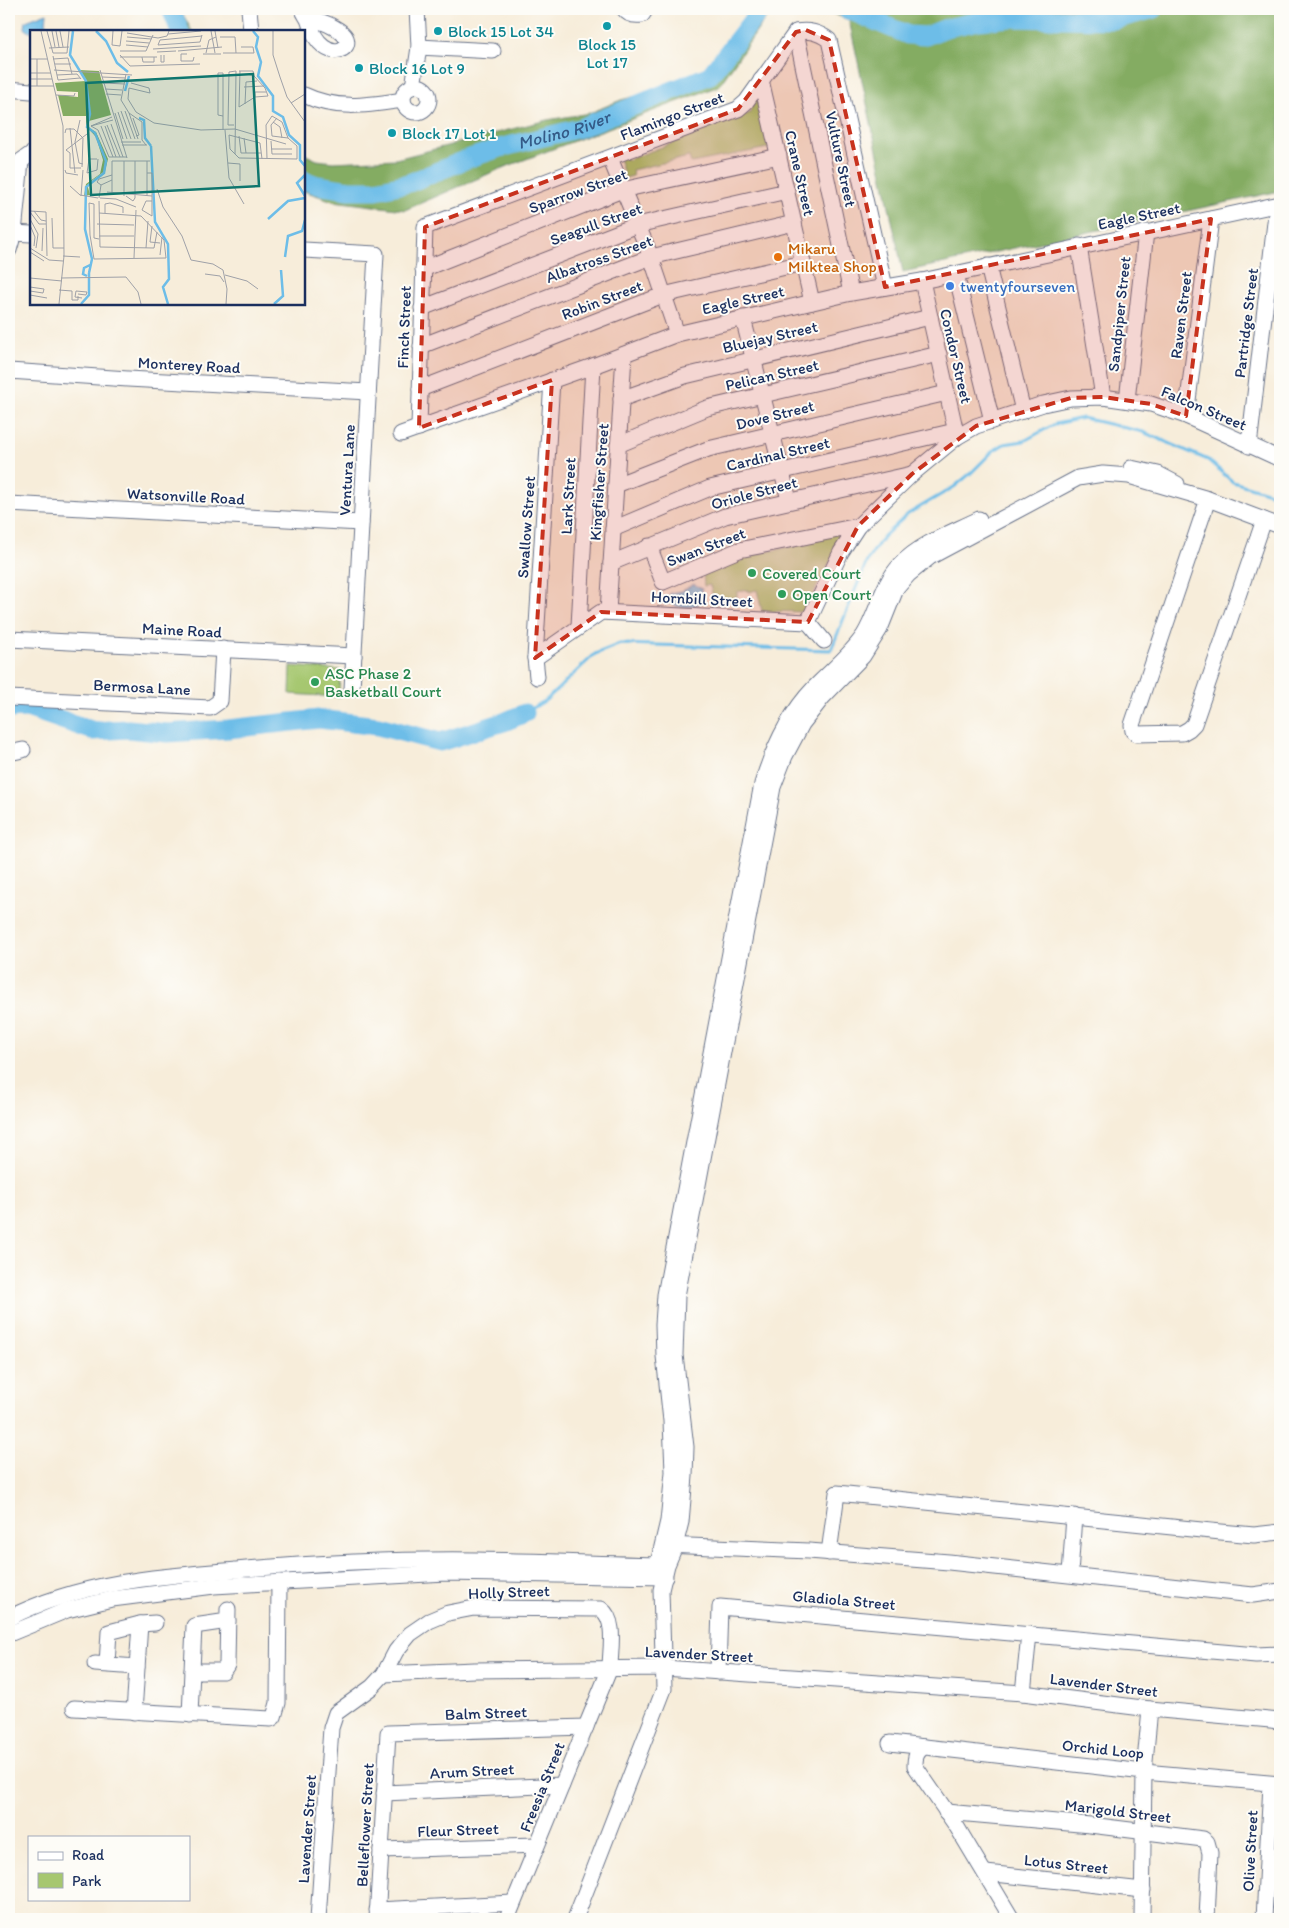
<svg xmlns="http://www.w3.org/2000/svg" width="1289" height="1928" viewBox="0 0 1289 1928" font-family="Itim,sans-serif">
<style>
.green{fill:#a6c770;stroke:#607b67}
.forest{fill:#84ac62;stroke:#506e60}
.water{fill:#6dbde8;stroke:#4476a3}
.lines{fill:none;stroke-linecap:round;stroke-linejoin:round}
.stream{stroke:#6dbde8;stroke-width:3}
.river{stroke:#6dbde8;stroke-width:19}
.minor-casing{stroke:#687289;stroke-width:17}
.minor{stroke:#fff;stroke-width:15}
.marked{fill:#c8321e;fill-opacity:0.2;stroke:#c8321e;stroke-width:4;stroke-dasharray:10 6;stroke-linejoin:round}
.culture-dot{fill:#0f9aa8;stroke:#fdfcf7;stroke-width:2}
.food-dot{fill:#e8710a;stroke:#fdfcf7;stroke-width:2}
.shop-dot{fill:#3f7fe0;stroke:#fdfcf7;stroke-width:2}
.leisure-dot{fill:#2e9e5b;stroke:#fdfcf7;stroke-width:2}
.labels{text-anchor:middle;dominant-baseline:central;stroke-width:4;stroke-linejoin:round;paint-order:stroke}
.culture-label{font-size:16px;fill:#0d838f;stroke:#fdfcf7;text-anchor:start}
.street-label{font-size:16px;fill:#1b2f5e;stroke:#fdfcf7}
.food-label{font-size:16px;fill:#c56008;stroke:#fdfcf7;text-anchor:start}
.shop-label{font-size:16px;fill:#366cbe;stroke:#fdfcf7;text-anchor:start}
.leisure-label{font-size:16px;fill:#27864d;stroke:#fdfcf7;text-anchor:start}
.water-label{font-size:18px;font-style:italic;fill:#345a87;stroke:#fdfcf7}
.inset-river{fill:none;stroke:#6dbde8;stroke-width:2.5}
.inset-road{fill:none;stroke:#9fa1a8;stroke-width:1}
.view{fill:#0f766e;fill-opacity:0.15;stroke:#0f766e;stroke-width:2.5}
.inset-edge{fill:none;stroke:#1b2f5e;stroke-width:2.5}
</style>
<rect width="100%" height="100%" fill="#fdfcf7"/>
<filter id="ink" filterUnits="userSpaceOnUse"><feTurbulence type="fractalNoise" baseFrequency=".02" numOctaves="2"/><feDisplacementMap in="SourceGraphic" scale="10" xChannelSelector="R" yChannelSelector="G"/><feConvolveMatrix kernelMatrix="1 2 1 2 8 2 1 2 1" color-interpolation-filters="sRGB"/></filter>
<filter id="wash" filterUnits="userSpaceOnUse"><feTurbulence type="fractalNoise" baseFrequency=".0096" numOctaves="4" result="noise"/><feDisplacementMap in="SourceGraphic" scale="20" xChannelSelector="R" yChannelSelector="G"/><feGaussianBlur stdDeviation="1.12" result="paint"/><feColorMatrix in="noise" values="0 0 0 0 0 0 0 0 0 0 0 0 0 0 0 0 0 1.4 0 .05"/><feComposite in="paint" operator="in"/></filter>
<g filter="url(#wash)">
<rect width="100%" height="100%" fill="#f7edda"/>
<!-- green -->
<g class="green">
<polygon points="764,89 778,146 691,163 689,157 632,170 633,176 625,178 618,155 623,152 627,160 683,139 682,131 713,126 750,113 753,98"/>
<polygon points="847,529 804,612 762,611 757,590 748,592 748,590 737,592 737,597 723,600 721,596 713,597 710,585 704,586 703,570 720,564 742,561 742,557 798,545"/>
<polygon points="291,666 340,670 339,697 290,694"/>
</g>
<!-- forest -->
<g class="forest">
<polygon points="164,9 180,9 192,31 172,31"/>
<polygon points="755,9 772,9 719,86 500,169 405,210 333,201 304,191 304,154 317,160 333,162 396,159 547,120 590,113 621,100 660,90 714,65"/>
<polygon points="820,9 1280,9 1280,191 903,272 849,20"/>
</g>
<!-- water -->
<g class="water">
<polygon points="47,13 46,23 48,26 54,27 56,31 27,31 25,28 26,21"/>
<path d="M694,584l8,5v10l-3,5c-10,4 -24,6 -32,-4l3,-7 12,-2z"/>
</g>
<g class="lines">
<!-- stream -->
<polyline class="stream" points="525,713 546,700 595,654 620,644 831,650 867,561 883,537 908,514 954,487 971,473 993,451 1004,444 1024,441 1055,424 1083,418 1143,432 1208,460 1233,482 1280,496"/>
<!-- river -->
<g class="river">
<polyline points="171,9 180,31"/>
<polyline points="846,9 908,35 926,36 946,28 979,21 1010,18 1113,20 1154,9"/>
<path id="s1" d="M304,180l13,5 32,5h27l33,-7 61,-25 30,-10 80,-20 130,-53 51,-66"/>
<polyline points="9,709 27,708 94,731 128,729 167,733 228,729 319,719 378,726 440,742 504,722 525,713"/>
</g>
</g>
</g>
<g filter="url(#ink)">
<g class="lines">
<defs>
<g id="minor">
<polyline points="249,9 251,31"/>
<path d="M303,9c1,6 5,8 6,13 14,49 59,24 26,6 -8,-5 -16,-8 -26,-8"/>
<path d="M624,9c4,6 11,7 18,6l4,-6"/>
<polyline points="796,32 851,293"/>
<polyline points="419,47 493,51"/>
<polyline points="761,80 812,302"/>
<circle cx="416" cy="99" r="13"/>
<polyline points="413,87 419,47 417,9"/>
<polyline points="9,89 31,91"/>
<path d="M304,95c33,16 65,10 99,5"/>
<polyline points="610,158 651,257 677,334"/>
<polyline points="14,233 31,234"/>
<polyline points="1079,246 1103,397"/>
<polyline points="9,250 14,233 21,161 31,154"/>
<polyline points="304,250 376,254 352,689"/>
<polyline points="988,266 1023,411"/>
<polyline points="423,269 622,190 779,156"/>
<polyline points="956,274 992,421"/>
<polyline points="922,281 957,437"/>
<polyline points="422,308 637,225 787,191"/>
<polyline points="743,318 789,500"/>
<polyline points="421,346 651,257 794,223"/>
<polyline points="9,371 128,379 368,392"/>
<polyline points="420,389 663,295 803,263"/>
<polyline points="621,399 685,376 930,317"/>
<polyline points="1127,400 1146,232"/>
<polyline points="1186,416 1211,219"/>
<path d="M419,428l6,-201 313,-118 8,-7 50,-70c13,-2 22,0 33,8l56,247"/>
<polyline points="401,434 593,366 677,334 851,293 922,281 1280,204"/>
<polyline points="618,445 707,408 939,354"/>
<polyline points="1249,446 1277,205"/>
<polyline points="1131,468 1158,474 1177,484"/>
<polyline points="616,485 708,449 947,393"/>
<polyline points="1208,499 1132,725 1133,731 1137,734 1182,733 1189,729 1194,724 1264,520"/>
<polyline points="9,504 361,523"/>
<polyline points="613,529 710,488 955,431"/>
<polyline points="649,546 663,582 739,550 858,526"/>
<polyline points="611,563 725,516 912,474"/>
<polyline points="608,612 624,355"/>
<polyline points="808,622 824,641"/>
<polyline points="579,626 593,366"/>
<polyline points="9,639 354,656"/>
<polyline points="535,658 601,612 808,622 841,552 858,526 912,474 957,437 976,426 1043,404 1071,398 1103,397 1151,404 1186,416 1280,459"/>
<polyline points="537,677 535,658 552,380"/>
<polyline points="9,698 210,708 220,701 223,649"/>
<polyline points="9,753 23,750"/>
<polyline points="665,1545 809,1551 949,1562 1253,1595 1280,1591"/>
<polyline points="829,1553 837,1493 1221,1532 1254,1535 1280,1532"/>
<path d="M656,1572l12,-51 5,-49 -2,-51 -7,-65 -1,-32 2,-29 97,-511c11,-36 26,-69 52,-96 17,-18 36,-32 50,-53 14,-23 17,-50 37,-71 20,-21 52,-32 78,-45"/>
<polyline points="1070,1574 1074,1516"/>
<path d="M9,1618c70,-36 150,-42 227,-48 80,-7 161,-11 241,-10 63,1 126,4 189,5"/>
<polyline points="9,1634 67,1610 112,1599 214,1586 446,1573 665,1577"/>
<polyline points="95,1664 137,1667"/>
<polyline points="107,1664 109,1632 140,1624 155,1623"/>
<polyline points="192,1671 223,1671 227,1665 228,1609"/>
<polyline points="718,1672 720,1607 1256,1655 1280,1654"/>
<polyline points="384,1674 474,1670 664,1668 1023,1693 1150,1709 1280,1721"/>
<polyline points="1023,1693 1029,1634"/>
<polyline points="74,1708 271,1719 274,1717 278,1703 279,1582"/>
<polyline points="134,1712 140,1624"/>
<polyline points="190,1715 194,1626 228,1621"/>
<polyline points="890,1743 1144,1772 1280,1784"/>
<path d="M923,1747c-7,6 -8,10 -8,19l42,61 55,92"/>
<polyline points="384,1793 562,1785"/>
<polyline points="946,1812 1090,1825 1203,1839 1207,1842 1210,1853 1207,1919"/>
<polyline points="381,1850 537,1845"/>
<polyline points="986,1873 1143,1890"/>
<polyline points="377,1910 513,1903"/>
<path d="M318,1919l13,-191 5,-15 36,-26 12,-13 12,-23 14,-17 19,-13 19,-8 26,-5 127,1c16,11 9,41 9,59l-103,251"/>
<polyline points="377,1919 388,1733 586,1727"/>
<polyline points="575,1919 664,1689 661,1590 667,1565 675,1546 681,1522 685,1476 686,1447 675,1355 677,1296 773,787 785,756 802,724 823,697 863,656 880,629 896,589 908,575 930,557 1078,478 1103,474 1129,476 1208,499 1280,526"/>
<polyline points="1142,1919 1144,1772 1150,1709"/>
<polyline points="1264,1919 1271,1784"/>
</g>
</defs>
<!-- minor casing -->
<use href="#minor" class="minor-casing"/>
<!-- minor -->
<use href="#minor" class="minor"/>
</g>
</g>
<!-- marked area -->
<path class="marked" d="M806,30l23,10 56,247 326,-68 -25,197 -35,-12 -48,-7 -32,1 -95,28 -64,48 -54,52 -50,96 -207,-10 -66,46 17,-278 -133,48 6,-201 313,-118 58,-77z"/>
<!-- markers -->
<g class="culture-dot">
<circle cx="607" cy="26" r="5"/>
<circle cx="438" cy="31" r="5"/>
<circle cx="359" cy="68" r="5"/>
<circle cx="392" cy="133" r="5"/>
</g>
<circle class="food-dot" cx="778" cy="257" r="5"/>
<circle class="shop-dot" cx="950" cy="286" r="5"/>
<g class="leisure-dot">
<circle cx="752" cy="573" r="5"/>
<circle cx="782" cy="594" r="5"/>
<circle cx="315" cy="682" r="5"/>
</g>
<g class="labels">
<!-- culture labels -->
<g class="culture-label">
<text x="448" y="31">Block 15 Lot 34</text>
<text x="607" y="44" text-anchor="middle">Block 15<tspan x="607" dy="18">Lot 17</tspan></text>
<text x="369" y="68">Block 16 Lot 9</text>
<text x="402" y="133">Block 17 Lot 1</text>
</g>
<!-- street labels -->
<g class="street-label">
<text transform="translate(672 116) rotate(-21)">Flamingo Street</text>
<text transform="translate(841 159) rotate(78)">Vulture Street</text>
<text transform="translate(800 173) rotate(77)">Crane Street</text>
<text transform="translate(578 191) rotate(-20)">Sparrow Street</text>
<text transform="translate(1139 216) rotate(-12)">Eagle Street</text>
<text transform="translate(596 224) rotate(-20)">Seagull Street</text>
<text transform="translate(599 259) rotate(-20)">Albatross Street</text>
<text transform="translate(602 300) rotate(-21)">Robin Street</text>
<text transform="translate(743 300) rotate(-13)">Eagle Street</text>
<text transform="translate(1119 314) rotate(-84)">Sandpiper Street</text>
<text transform="translate(1181 315) rotate(-83)">Raven Street</text>
<text transform="translate(1246 323) rotate(-83)">Partridge Street</text>
<text transform="translate(404 327) rotate(-88)">Finch Street</text>
<text transform="translate(770 337) rotate(-13)">Bluejay Street</text>
<text transform="translate(956 356) rotate(77)">Condor Street</text>
<text transform="translate(189 365) rotate(3)">Monterey Road</text>
<text transform="translate(772 375) rotate(-13)">Pelican Street</text>
<text transform="translate(1204 408) rotate(23)">Falcon Street</text>
<text transform="translate(775 415) rotate(-14)">Dove Street</text>
<text transform="translate(778 454) rotate(-13)">Cardinal Street</text>
<text transform="translate(347 470) rotate(-87)">Ventura Lane</text>
<text transform="translate(599 482) rotate(-86)">Kingfisher Street</text>
<text transform="translate(754 493) rotate(-15)">Oriole Street</text>
<text transform="translate(186 496) rotate(3)">Watsonville Road</text>
<text transform="translate(568 496) rotate(-87)">Lark Street</text>
<text transform="translate(526 527) rotate(-86)">Swallow Street</text>
<text transform="translate(706 547) rotate(-21)">Swan Street</text>
<text transform="translate(702 599) rotate(3)">Hornbill Street</text>
<text transform="translate(182 630) rotate(3)">Maine Road</text>
<text transform="translate(142 687) rotate(3)">Bermosa Lane</text>
<text transform="translate(509 1592) rotate(-2)">Holly Street</text>
<text transform="translate(844 1600) rotate(5)">Gladiola Street</text>
<text transform="translate(699 1654) rotate(3)">Lavender Street</text>
<text transform="translate(1104 1685) rotate(7)">Lavender Street</text>
<text transform="translate(486 1713) rotate(-2)">Balm Street</text>
<text transform="translate(1103 1749) rotate(6)">Orchid Loop</text>
<text transform="translate(472 1771) rotate(-3)">Arum Street</text>
<text transform="translate(542 1787) rotate(-68)">Freesia Street</text>
<text transform="translate(1118 1811) rotate(7)">Marigold Street</text>
<text transform="translate(365 1825) rotate(-87)">Belleflower Street</text>
<text transform="translate(307 1829) rotate(-86)">Lavender Street</text>
<text transform="translate(458 1830) rotate(-2)">Fleur Street</text>
<text transform="translate(1250 1851) rotate(-87)">Olive Street</text>
<text transform="translate(1066 1864) rotate(6)">Lotus Street</text>
</g>
<!-- food labels -->
<g class="food-label">
<text x="788" y="248">Mikaru<tspan x="788" dy="18">Milktea Shop</tspan></text>
</g>
<!-- shop labels -->
<g class="shop-label">
<text x="960" y="286">twentyfourseven</text>
</g>
<!-- leisure labels -->
<g class="leisure-label">
<text x="762" y="573">Covered Court</text>
<text x="792" y="594">Open Court</text>
<text x="325" y="673">ASC Phase 2<tspan x="325" dy="18">Basketball Court</tspan></text>
</g>
<!-- water labels -->
<g class="water-label">
<text stroke="none"><textPath href="#s1" startOffset="271">Molino River</textPath></text>
</g>
</g>
<!-- overview -->
<g transform="translate(30 30)">
<rect width="275" height="275" fill="#f7edda"/>
<path d="M49,40l20,1 12,44 -22,6 -2,6 9,5 12,27 -3,12 -15,11 -2,5 2,8 -6,1 2,-12 14,-10 3,-14 -7,-23 -10,-11v-10h-23l-5,-21 20,2v-5l-21,-1 -2,-8 31,-2z" fill="#84ac62"/>
<path class="inset-river" d="M43,1l-3,24 16,26 4,33 -3,13 8,6 11,28 -2,12 -18,14 -1,42 7,30 -3,14M66,1l10,10 11,22 11,9M223,1l5,6 -2,10 5,15 -3,14 15,20v15l10,6 6,18 11,10v15l5,6M95,61l4,-15M109,88l5,2 1,18 6,8M121,116l4,76 13,22 1,35 -6,8 5,17M275,145l-8,8 8,13M238,189l20,-18 17,-3M255,227l3,-21 14,-5 3,-11M57,246l-4,-2 1,-6 6,-3M51,274l8,-9v-22M244,274l9,-8 -2,-26"/>
<path class="inset-road" d="M11,1l22,95 1,130 -5,48M17,1l6,22h14l2,-22M22,1l3,16M26,1l3,16M30,1l3,16M83,1l-1,14 8,1M181,1l4,22M185,1l3,17M243,1v24l7,22 7,20 18,25M97,3l31,5 9,-2 2,-5M138,4l33,-3M97,7l24,2M190,7h15l1,16M130,10l-2,5 42,-3 2,-7M130,10l42,-4M96,11l23,2M96,15l22,2M90,16l2,-15M19,18l20,-1M123,19l48,-3M90,21h26l7,-16M148,21l44,-4M127,22l19,-1M176,23l3,-13 7,-3M193,23h31l-1,-6h-12M157,24h-6v7h12l1,-4M173,24h18M90,25l10,11 70,-2M131,25v7h3v-7M23,26l5,24 22,-2M90,27h37M112,27l1,5h11v-5M0,29h17M7,29v27M23,29l15,-1 4,16M25,34h16M24,40l78,5M70,40l27,88M0,43h21M96,44l-5,26 8,13 13,9v18l4,5M27,45l20,-1 4,5M72,47l24,1M0,49h22M73,53l22,1M0,56h24M214,57l20,-1M99,58l-1,11 8,13 18,11 47,7 34,-1 51,15M99,58l21,5 -1,-5 -18,-5M75,59l17,1M76,64l15,1M26,65l18,1 1,-3M225,67v-5h11M261,73l14,-9M215,74l1,-22 11,-1M209,77l16,-10 13,-1 -3,-8 -11,-12 -1,-5h-14M209,77l1,-36M91,81l10,28M95,81l10,28M88,82l9,27M85,83l8,26M99,83l9,26M193,86l-5,-1v-42h5v57M82,87l-21,9 7,4 11,27h18M103,88l6,17 -3,1M247,88l-6,7 1,11 16,2M50,90l-5,22 4,21 4,1M243,92l7,5 2,11M81,94l12,33M77,95l13,32M204,95h-6l1,-53 7,-1 -1,83M61,96l22,-6M71,96l12,31M75,96l11,31M40,98l5,45M195,100l4,48 15,26M35,103l1,-4h8l9,9 -1,29M209,106l2,17h20M214,108l2,15M241,111l1,13h20M91,112h20M92,115h25M241,119h21M36,120l4,3v15h11M36,120l21,-16M67,129h-8l-2,14 10,-3 1,-11M232,129l-2,-16 -31,-8 1,14 9,9h1l57,1v-13l-9,-8 -6,-16 -10,-6 -6,9 1,34M117,131v35M198,133l12,1v17M35,140l1,3 12,2M117,143h5v43M71,155l-4,-3 2,-3 13,-4M40,156l10,9 18,3M127,159l6,18 19,29 9,24 22,4 10,6 4,19 -1,15M77,162l45,4M82,163v-32h38M51,166l2,-26M94,166v-35M96,166l7,5 2,-3v-37M69,168l2,-13 11,-5M70,168l16,1 20,8M69,171l1,46 54,1 3,-16M122,171h-6l-4,9 10,6M0,181l16,1 1,44M4,181l7,9 5,1M0,182l9,12h7M69,183l42,3 23,24 2,18 -72,1 -4,-24 -1,-32 5,1v34l5,1M75,183v-9l5,-1 13,4v6M22,188l1,30h11M0,189l8,15 -2,14M67,194l37,1M0,195l5,12 -1,9M122,196l-2,16 10,1M69,206h35M0,218l19,12 14,1M116,218l2,-27M12,221l1,-23M0,222l14,9M130,225l2,-18M33,226l17,1M104,228l2,-48M175,244l15,2 4,6M195,245l22,6 11,8M0,248l32,3M31,248l65,-1 12,15 3,12M0,257l14,2 -1,4 -13,-2M29,260l13,1v9h6v-4M48,264l8,1 1,-3 -11,-1 -1,6 7,1M0,265l17,3"/>
<path class="view" d="M223,44l6,112 -168,9 -5,-112z"/>
<rect width="275" height="275" class="inset-edge"/>
</g>
<!-- margin -->
<rect width="1289" height="1928" fill="none" stroke="#fdfcf7" stroke-width="30"/>
<!-- legend -->
<rect x="28" y="1836" width="162" height="65" fill="#fdfcf7" stroke="#a3aaba"/>
<rect x="38" y="1852" width="25" height="8" fill="#ffffff" stroke="#a3aaba"/>
<text x="72" y="1860" font-size="15" fill="#1b2f5e">Road</text>
<rect x="38" y="1873" width="25" height="15" fill="#a6c770" stroke="#a3aaba"/>
<text x="72" y="1886" font-size="15" fill="#1b2f5e">Park</text>
</svg>
